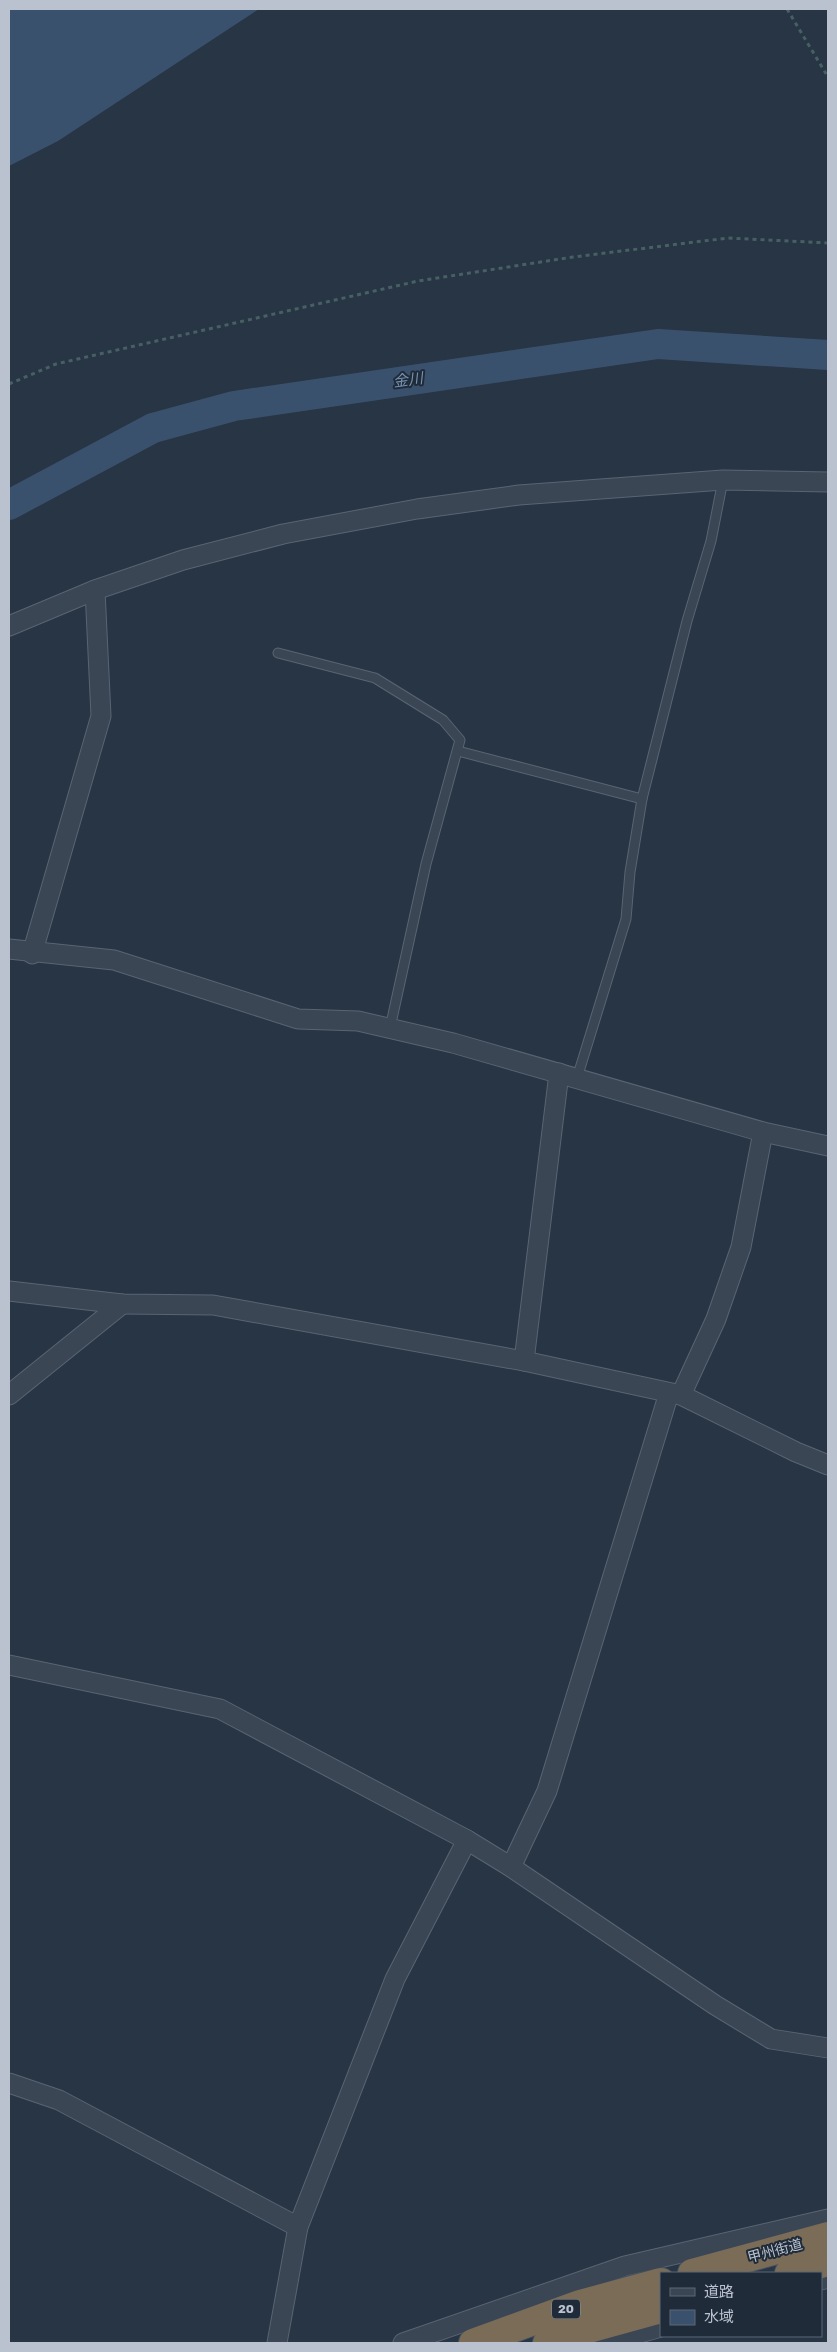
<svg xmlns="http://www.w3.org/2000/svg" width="837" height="2352" viewBox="0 0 837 2352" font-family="Rubik,'Noto Sans JP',sans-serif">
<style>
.water{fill:#3a516d}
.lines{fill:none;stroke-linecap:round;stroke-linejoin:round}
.river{stroke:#3a516d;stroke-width:30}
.lane-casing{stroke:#5a6472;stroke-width:11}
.street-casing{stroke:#5a6472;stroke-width:21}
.highway-casing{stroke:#46515f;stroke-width:30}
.path{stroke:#476062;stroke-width:3;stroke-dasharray:4 4;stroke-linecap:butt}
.lane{stroke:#3b4655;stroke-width:9}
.street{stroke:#3b4655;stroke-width:19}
.highway{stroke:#7b6c58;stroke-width:28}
.labels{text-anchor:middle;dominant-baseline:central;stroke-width:4;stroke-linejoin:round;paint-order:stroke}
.shield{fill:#202b3a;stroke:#8b95a2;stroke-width:1}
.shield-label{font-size:12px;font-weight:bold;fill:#b9c2ce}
.street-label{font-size:14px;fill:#b9c2ce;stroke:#202b3a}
.water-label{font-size:15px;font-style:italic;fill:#7893b2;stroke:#202b3a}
</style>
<rect width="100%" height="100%" fill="#273545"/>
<!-- water -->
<polygon class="water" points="9,9 259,9 58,141 9,166"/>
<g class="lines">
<!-- river -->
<polyline class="river" points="9,505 153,428 234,406 658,344 828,355"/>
<defs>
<g id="lane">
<polyline points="278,653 375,678 443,720 460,740 426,864 390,1028"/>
<polyline points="458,751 642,799"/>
<polyline points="577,1078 626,919 630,872 642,799 687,621 711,541 723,480"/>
</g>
<g id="street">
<polyline points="9,626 95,590 183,560 283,534 417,509 519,495 723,480 828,482"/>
<polyline points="9,949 114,960 298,1019 358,1021 453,1043 763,1132 828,1146"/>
<polyline points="32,954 101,716 95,590"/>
<polyline points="9,1291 122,1304 213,1305 524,1361 681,1395 796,1452 828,1465"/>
<polyline points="524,1361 559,1073"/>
<polyline points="9,1395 122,1304"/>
<polyline points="681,1395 716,1319 741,1247 763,1132"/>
<polyline points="9,1665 220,1709 467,1840 511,1867 715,2005 771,2039 828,2048"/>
<polyline points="511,1867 547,1791 669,1393"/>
<polyline points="9,2083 59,2100 298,2227"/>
<polyline points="821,2280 828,2278"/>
<polyline points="277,2343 298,2227 395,1979 467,1840"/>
<polyline points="403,2343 625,2266 828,2219"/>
<polyline points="605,2343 661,2327"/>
</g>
<g id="highway">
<polyline points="692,2273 828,2236"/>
<polyline points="789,2273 828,2262"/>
<polyline points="473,2343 580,2304 661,2282"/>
<polyline points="547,2343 585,2330 661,2309"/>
</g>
</defs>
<!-- lane casing -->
<use href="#lane" class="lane-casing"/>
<!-- street casing -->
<use href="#street" class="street-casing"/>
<!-- highway casing -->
<use href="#highway" class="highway-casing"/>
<!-- path -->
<g class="path">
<polyline points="787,9 828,77"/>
<polyline points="9,384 56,364 418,281 573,257 728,238 828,243"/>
</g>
<!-- lane -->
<use href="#lane" class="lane"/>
<!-- street -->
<use href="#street" class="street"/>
<!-- highway -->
<use href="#highway" class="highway"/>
</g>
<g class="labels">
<!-- shield labels -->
<rect class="shield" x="552" y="2299.5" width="28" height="19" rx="4"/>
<g class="shield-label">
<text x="566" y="2309">20</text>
</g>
<!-- street labels -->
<g class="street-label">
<text transform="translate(775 2251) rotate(-15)">甲州街道</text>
</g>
<!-- water labels -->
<g class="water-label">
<text transform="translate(408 380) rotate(-8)">金川</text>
</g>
</g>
<!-- border -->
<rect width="837" height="2352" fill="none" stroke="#b9c2ce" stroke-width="20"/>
<!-- legend -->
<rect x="660" y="2272" width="162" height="65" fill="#202b3a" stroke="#5d6775"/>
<rect x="670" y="2288" width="25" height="8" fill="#3b4655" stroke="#5d6775"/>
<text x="704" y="2297" font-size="15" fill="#b9c2ce">道路</text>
<rect x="670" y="2310" width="25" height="15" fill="#3a516d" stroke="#5d6775"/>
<text x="704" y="2322" font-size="15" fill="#b9c2ce">水域</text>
</svg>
